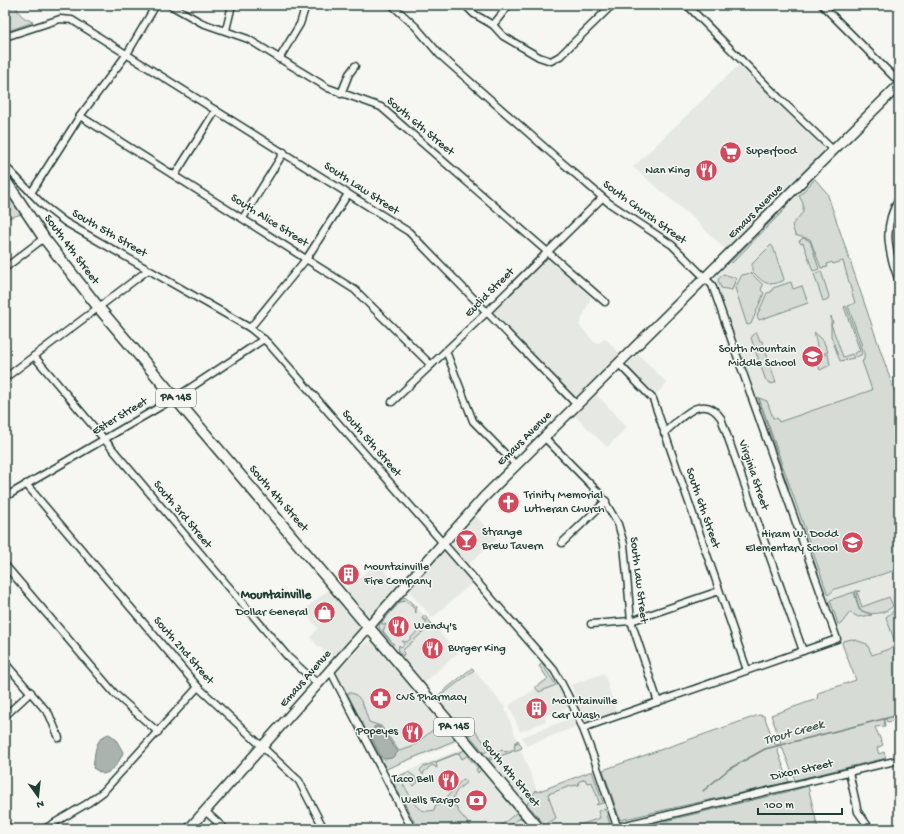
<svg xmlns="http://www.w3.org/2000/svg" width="904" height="834" viewBox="0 0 904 834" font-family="'Gochi Hand',sans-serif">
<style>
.built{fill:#e6e8e4}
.green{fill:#d6dbd6;stroke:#7a8c85}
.water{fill:#aab3ae;stroke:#72847d}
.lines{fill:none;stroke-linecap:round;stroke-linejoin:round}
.stream{stroke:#72847d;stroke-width:1.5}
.minor-casing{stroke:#1f3d34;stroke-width:9}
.secondary-casing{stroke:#1f3d34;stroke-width:12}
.primary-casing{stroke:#1f3d34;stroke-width:13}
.minor{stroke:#f6f6f2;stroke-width:6}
.secondary{stroke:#f6f6f2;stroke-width:9}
.primary{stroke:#f6f6f2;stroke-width:10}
.labels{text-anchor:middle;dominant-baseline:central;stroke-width:3;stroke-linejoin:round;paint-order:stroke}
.shield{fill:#f6f6f2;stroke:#60746d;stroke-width:1}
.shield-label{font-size:11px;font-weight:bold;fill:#1f3d34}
.street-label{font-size:12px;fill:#1f3d34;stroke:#f6f6f2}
.poi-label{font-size:12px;fill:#1f3d34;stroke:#f6f6f2;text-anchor:start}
.neighbourhood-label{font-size:13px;font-weight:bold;fill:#1f3d34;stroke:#f6f6f2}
.water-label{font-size:13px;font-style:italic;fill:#425a52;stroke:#f6f6f2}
</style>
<rect width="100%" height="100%" fill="#f6f6f2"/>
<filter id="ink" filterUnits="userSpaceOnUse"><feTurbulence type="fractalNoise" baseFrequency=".025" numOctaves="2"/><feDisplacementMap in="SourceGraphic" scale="8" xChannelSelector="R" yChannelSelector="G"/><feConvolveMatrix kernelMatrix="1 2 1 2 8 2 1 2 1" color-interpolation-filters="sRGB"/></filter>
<g filter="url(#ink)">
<!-- built -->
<g class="built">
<polygon points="740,64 826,151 728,252 694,219 633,167"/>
<polygon points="814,178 827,193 899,405 899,666 856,680 715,280 716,276"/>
<polygon points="545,260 550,260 591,297 579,325 594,342 599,343 605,338 622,356 578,399 493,313 494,310"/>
<polygon points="638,354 667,383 656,394 626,366"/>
<polygon points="596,394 627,427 607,447 575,416"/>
<polygon points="475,515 497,539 468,564 450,543"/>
<polygon points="443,551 472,583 432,618 408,590"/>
<polygon points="377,563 398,587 373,616 368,617 346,589"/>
<polygon points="331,588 337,599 360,628 359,631 333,660 310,638 318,628 303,611"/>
<polygon points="401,597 405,597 424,615 458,653 424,683 377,629 379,622"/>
<polygon points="373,641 379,645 458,739 457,742 385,771 335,672 348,661 364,644"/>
<polygon points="472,668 504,706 537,791 593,771 613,829 546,829 435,698"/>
<polygon points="604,673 617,713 586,722 571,685"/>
<polygon points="554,678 569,707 545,716 546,721 520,732 509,705"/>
<polygon points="574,717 577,726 526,746 522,737"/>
<polygon points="461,749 466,749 535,829 416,829 391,782 393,777"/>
</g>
<!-- green -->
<g class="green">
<path d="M5,5h11c2,10 8,13 17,17l-28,10z"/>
<polygon points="815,179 827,193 899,405 899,569 835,589 828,595 759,398 767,401 773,418 777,418 779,422 872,390 862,361 864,360 864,351 848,306 855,303 843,261 833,264 832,262 827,264 828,267 821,268 810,239 798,236 795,235 792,225 803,212 803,203 799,196"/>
<polygon points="5,187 22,214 5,219"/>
<polygon points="786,206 787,207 732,263 730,262"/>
<polygon points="804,238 810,241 819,269 813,271 803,243 801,244 799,241"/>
<path d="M771,245l2,2 11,32 -1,2c-16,6 -19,2 -31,-10v-7z"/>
<polygon points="821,271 829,296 828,299 823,301 814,274"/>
<polygon points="751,273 763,285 761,290 764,293 751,324 747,325 735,288 742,275"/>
<polygon points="723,274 736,278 732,290 721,288 718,280"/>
<polygon points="791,282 793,289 802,286 808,303 759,320 757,316 767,293 771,292 773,288"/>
<polygon points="846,306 862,351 861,355 856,357 854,353 860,351 844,307"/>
<polygon points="831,316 833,323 831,324 843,357 852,354 854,358 840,361 831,336"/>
<polygon points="814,332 823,340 828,352 819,355"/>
<polygon points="755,333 757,333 760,341 762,341 776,382 772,384 766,381 751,338"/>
<polygon points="828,354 830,365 820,370 818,364 823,361 821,356"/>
<polygon points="758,397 789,489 788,489 756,398"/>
<path d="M855,591h5l-3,1 5,15 27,-10 4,9c-8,8 -25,11 -34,2z"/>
<polygon points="854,592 859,610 872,615 858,617 850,612 841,624 838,624 830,600"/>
<polygon points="405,597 416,607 416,613 414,608 405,601 400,602 382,622 382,624 386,624 383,631 394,645 379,628 379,625 402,599"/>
<polygon points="894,611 899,626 899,644 895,642 886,617"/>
<polygon points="424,615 432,624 402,651 404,653 403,656 398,651 399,645 401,647 404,644 402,641 407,642 427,621 422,619"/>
<polygon points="852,639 867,644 872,655 894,647 899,648 899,720 887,722 886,719 884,720 885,726 875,727 883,745 877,748 879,754 884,752 886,758 795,780 782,747 777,749 789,782 620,820 603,770 759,715 764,716 775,744 778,745 781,743 771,715 817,699 818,693 856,680 842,644 843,641"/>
<polygon points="542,664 556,685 539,692 535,687 548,679 539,666"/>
<polygon points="472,668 474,670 438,698 436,697"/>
<path d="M347,693c15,-2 18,19 22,29l12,4 18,25 13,-4 28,-23h4l12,16 -70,29z"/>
<polygon points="469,724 490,749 484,753 463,727"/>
<polygon points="518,740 522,748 490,760 489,758 502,749 505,752 515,749 514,745 518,742 514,743"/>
<polygon points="465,750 481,769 478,773 476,769 478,768 467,756 462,759 459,753 436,762 437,768 432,765 424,772 423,775 420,770 423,767"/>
<polygon points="592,771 603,803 596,805 599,802 592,782 587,783 585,779 578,782 579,785 571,786 548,794 556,818 545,825 527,804 536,790 537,792"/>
<path d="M408,772l6,4 4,6 -4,4 -6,-5 -5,4c10,11 11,31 31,25l1,-4 11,-6v-2l17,-19 2,1 2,2c-9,7 -16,12 -13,24h2l2,5 15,18h-55l-25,-47 2,-4z"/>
<polygon points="808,786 818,829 631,829 791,791"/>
<polygon points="605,809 610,824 595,829 568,829 600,818 598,811"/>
<polygon points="516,813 523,819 520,818 505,829 497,829"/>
</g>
<!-- water -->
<g class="water">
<polygon points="375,726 380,727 398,752 392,758 384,759 381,757 370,734"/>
<path d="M109,734l6,4 8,14c-2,8 -11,21 -20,22l-10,-6c2,-13 1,-30 16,-34z"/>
</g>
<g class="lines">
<!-- stream -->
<polyline class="stream" points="703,791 729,769 765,749 899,715"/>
<defs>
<g id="minor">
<polyline points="170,5 202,23 248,39 328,88 381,107 605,302"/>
<polyline points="392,5 416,27 440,55 551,153 609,203 672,245 712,285 837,639 583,728"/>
<polyline points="465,5 474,14 493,25 503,36 539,57 551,61 560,56 612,5"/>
<polyline points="687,5 779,98 834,151"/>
<polyline points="822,5 899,82"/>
<polyline points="493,25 509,5"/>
<polyline points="226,30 232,5"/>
<polyline points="5,37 60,19 72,20 409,232 577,405"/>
<polyline points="279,59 300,24 306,5"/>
<polyline points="341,94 349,74 355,66"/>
<polyline points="80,116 355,290 431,365"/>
<path d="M5,166l38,39 22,17 185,106 18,15 286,327c30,49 45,105 64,159"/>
<polyline points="175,175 216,110"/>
<polyline points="31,193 80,116 127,54 156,5"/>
<path d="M899,199c-17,27 -11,54 0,82"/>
<polyline points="243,218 284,152"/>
<polyline points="5,268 44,238"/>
<polyline points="250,328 307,258 348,194"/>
<polyline points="446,351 473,421 516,465"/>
<polyline points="34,356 288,657 318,684"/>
<polyline points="619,364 653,399 747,670"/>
<polyline points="5,378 148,270"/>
<polyline points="392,402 487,312 602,198"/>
<path d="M664,433c16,-14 39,-42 57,-15l82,233"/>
<polyline points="544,437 601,495 618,524 624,544 631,621 658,702"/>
<polyline points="26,484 198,687 299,781 324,829"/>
<polyline points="5,497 175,398 264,339"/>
<polyline points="562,543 606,501"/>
<polyline points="5,565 115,694 158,732"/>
<polyline points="591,624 631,621 719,591"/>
<polyline points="5,663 49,714 59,738"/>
<polyline points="330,670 412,829"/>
<polyline points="5,716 31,692"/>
<polyline points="849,772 858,812 870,829"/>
<polyline points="205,811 225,829"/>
<polyline points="5,825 7,829"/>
<polyline points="617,827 899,760"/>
<polyline points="44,829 88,803 103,792 198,687"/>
</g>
<polyline id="secondary" points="189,829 484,497 899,85"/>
<polyline id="primary" points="5,180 44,238 99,308 539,829"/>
</defs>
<!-- minor casing -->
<use href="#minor" class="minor-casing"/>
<!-- secondary casing -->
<use href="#secondary" class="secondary-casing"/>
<!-- primary casing -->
<use href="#primary" class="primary-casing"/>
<!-- minor -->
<use href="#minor" class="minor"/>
<!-- secondary -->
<use href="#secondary" class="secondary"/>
<!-- primary -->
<use href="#primary" class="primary"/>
</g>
</g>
<!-- icons -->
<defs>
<symbol id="supermarket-disc" viewBox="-11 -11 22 22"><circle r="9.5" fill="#d1495b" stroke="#f6f6f2"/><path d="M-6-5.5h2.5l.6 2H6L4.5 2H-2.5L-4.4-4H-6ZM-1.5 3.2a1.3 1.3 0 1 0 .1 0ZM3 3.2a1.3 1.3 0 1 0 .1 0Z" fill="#fff"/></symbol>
<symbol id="restaurant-disc" viewBox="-11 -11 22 22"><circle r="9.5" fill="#d1495b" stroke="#f6f6f2"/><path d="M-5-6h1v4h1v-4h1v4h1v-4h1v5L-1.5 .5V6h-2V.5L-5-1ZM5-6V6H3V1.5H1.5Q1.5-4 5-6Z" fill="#fff"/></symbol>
<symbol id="school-disc" viewBox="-11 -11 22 22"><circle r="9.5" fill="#d1495b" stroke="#f6f6f2"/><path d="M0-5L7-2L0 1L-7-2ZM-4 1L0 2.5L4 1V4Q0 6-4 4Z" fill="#fff"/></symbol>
<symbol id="church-disc" viewBox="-11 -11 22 22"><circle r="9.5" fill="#d1495b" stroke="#f6f6f2"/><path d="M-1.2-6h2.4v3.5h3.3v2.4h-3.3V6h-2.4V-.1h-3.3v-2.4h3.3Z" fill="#fff"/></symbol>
<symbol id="bar-disc" viewBox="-11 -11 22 22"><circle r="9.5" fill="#d1495b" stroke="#f6f6f2"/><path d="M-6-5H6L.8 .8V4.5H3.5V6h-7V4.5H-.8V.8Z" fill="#fff"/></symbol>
<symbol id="building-disc" viewBox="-11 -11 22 22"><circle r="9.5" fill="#d1495b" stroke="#f6f6f2"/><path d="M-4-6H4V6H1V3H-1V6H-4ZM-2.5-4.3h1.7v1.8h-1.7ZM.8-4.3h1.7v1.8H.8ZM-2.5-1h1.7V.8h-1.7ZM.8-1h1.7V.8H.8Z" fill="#fff"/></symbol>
<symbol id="shop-disc" viewBox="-11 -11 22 22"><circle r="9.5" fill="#d1495b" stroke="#f6f6f2"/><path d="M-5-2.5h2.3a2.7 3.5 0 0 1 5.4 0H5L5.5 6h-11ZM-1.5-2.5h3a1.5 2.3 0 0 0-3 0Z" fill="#fff"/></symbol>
<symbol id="pharmacy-disc" viewBox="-11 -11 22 22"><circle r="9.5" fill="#d1495b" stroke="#f6f6f2"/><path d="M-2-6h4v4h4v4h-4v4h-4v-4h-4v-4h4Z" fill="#fff"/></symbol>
<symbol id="bank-disc" viewBox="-11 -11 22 22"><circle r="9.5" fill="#d1495b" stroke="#f6f6f2"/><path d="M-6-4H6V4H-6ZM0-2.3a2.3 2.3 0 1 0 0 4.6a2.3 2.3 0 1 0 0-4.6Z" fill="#fff"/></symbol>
</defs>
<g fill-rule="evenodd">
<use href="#supermarket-disc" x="718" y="140" width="25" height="25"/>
<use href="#restaurant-disc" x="694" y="158" width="25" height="25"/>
<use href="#school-disc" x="800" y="344" width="25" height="25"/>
<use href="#church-disc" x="496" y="490" width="25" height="25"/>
<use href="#bar-disc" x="454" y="528" width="25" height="25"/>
<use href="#school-disc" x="840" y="530" width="25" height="25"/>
<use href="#building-disc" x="336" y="562" width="25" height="25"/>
<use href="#shop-disc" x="312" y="600" width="25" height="25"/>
<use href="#restaurant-disc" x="386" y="614" width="25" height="25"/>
<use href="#restaurant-disc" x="420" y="636" width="25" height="25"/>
<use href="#pharmacy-disc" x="368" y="686" width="25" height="25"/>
<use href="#building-disc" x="524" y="696" width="25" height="25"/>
<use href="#restaurant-disc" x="400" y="720" width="25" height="25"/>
<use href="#restaurant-disc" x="436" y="768" width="25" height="25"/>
<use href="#bank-disc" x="464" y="788" width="25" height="25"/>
</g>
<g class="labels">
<!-- shield labels -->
<g class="shield">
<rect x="156" y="389" width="40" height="18" rx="3"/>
<rect x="434" y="718" width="40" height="18" rx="3"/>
</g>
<g class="shield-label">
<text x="176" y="398">PA 145</text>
<text x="454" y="727">PA 145</text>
</g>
<!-- street labels -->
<g class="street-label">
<text transform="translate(420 127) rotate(40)">South 6th Street</text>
<text transform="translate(361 189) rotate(33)">South Law Street</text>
<text transform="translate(756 212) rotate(-45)">Emaus Avenue</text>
<text transform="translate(644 213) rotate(36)">South Church Street</text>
<text transform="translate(269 221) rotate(32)">South Alice Street</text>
<text transform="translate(109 234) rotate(30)">South 5th Street</text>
<text transform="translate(71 250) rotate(53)">South 4th Street</text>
<text transform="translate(490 293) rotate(-45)">Euclid Street</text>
<text transform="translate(120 417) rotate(-31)">Ester Street</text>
<text transform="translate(525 439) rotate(-45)">Emaus Avenue</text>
<text transform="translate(371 444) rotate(49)">South 5th Street</text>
<text transform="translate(753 475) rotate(71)">Virginia Street</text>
<text transform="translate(278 499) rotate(49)">South 4th Street</text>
<text transform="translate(702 508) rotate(71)">South 6th Street</text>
<text transform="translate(182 515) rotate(50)">South 3rd Street</text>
<text transform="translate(638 580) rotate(83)">South Law Street</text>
<text transform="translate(183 651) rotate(49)">South 2nd Street</text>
<text transform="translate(306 679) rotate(-49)">Emaus Avenue</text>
<text transform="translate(802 771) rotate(-13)">Dixon Street</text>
<text transform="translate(510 774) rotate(50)">South 4th Street</text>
</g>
<!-- poi labels -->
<g class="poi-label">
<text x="746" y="152">Superfood</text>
<text x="690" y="171" text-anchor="end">Nan King</text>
<text x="796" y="350" text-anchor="end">South Mountain<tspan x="796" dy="14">Middle School</tspan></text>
<text x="524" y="496">Trinity Memorial<tspan x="524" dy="14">Lutheran Church</tspan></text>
<text x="482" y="533">Strange<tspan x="482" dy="14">Brew Tavern</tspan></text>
<text x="838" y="535" text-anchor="end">Hiram W. Dodd<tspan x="838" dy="14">Elementary School</tspan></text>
<text x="364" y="568">Mountainville<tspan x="364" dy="14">Fire Company</tspan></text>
<text x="308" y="613" text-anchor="end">Dollar General</text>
<text x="414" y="627">Wendy's</text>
<text x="448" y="649">Burger King</text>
<text x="396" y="698">CVS Pharmacy</text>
<text x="552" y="702">Mountainville<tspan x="552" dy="14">Car Wash</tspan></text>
<text x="398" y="732" text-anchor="end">Popeyes</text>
<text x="434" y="780" text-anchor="end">Taco Bell</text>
<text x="460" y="801" text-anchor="end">Wells Fargo</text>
</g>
<!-- neighbourhood labels -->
<g class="neighbourhood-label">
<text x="276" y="595">Mountainville</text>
</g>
<!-- water labels -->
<g class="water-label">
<text transform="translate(794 733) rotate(-16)">Trout Creek</text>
</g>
</g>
<!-- margin -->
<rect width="904" height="834" fill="none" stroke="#f6f6f2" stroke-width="20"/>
<rect x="10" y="10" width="884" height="814" fill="none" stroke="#1f3d34" stroke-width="1.5" filter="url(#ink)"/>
<!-- north arrow -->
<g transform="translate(38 796) rotate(165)" stroke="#f6f6f2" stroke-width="3" paint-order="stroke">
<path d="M0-3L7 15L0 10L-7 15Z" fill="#1f3d34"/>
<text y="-6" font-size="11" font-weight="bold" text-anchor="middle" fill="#1f3d34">N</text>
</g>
<!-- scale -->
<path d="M758 808v6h84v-6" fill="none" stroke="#1f3d34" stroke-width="2"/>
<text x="764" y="808" font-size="12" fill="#1f3d34" stroke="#f6f6f2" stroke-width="3" paint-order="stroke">100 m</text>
</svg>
